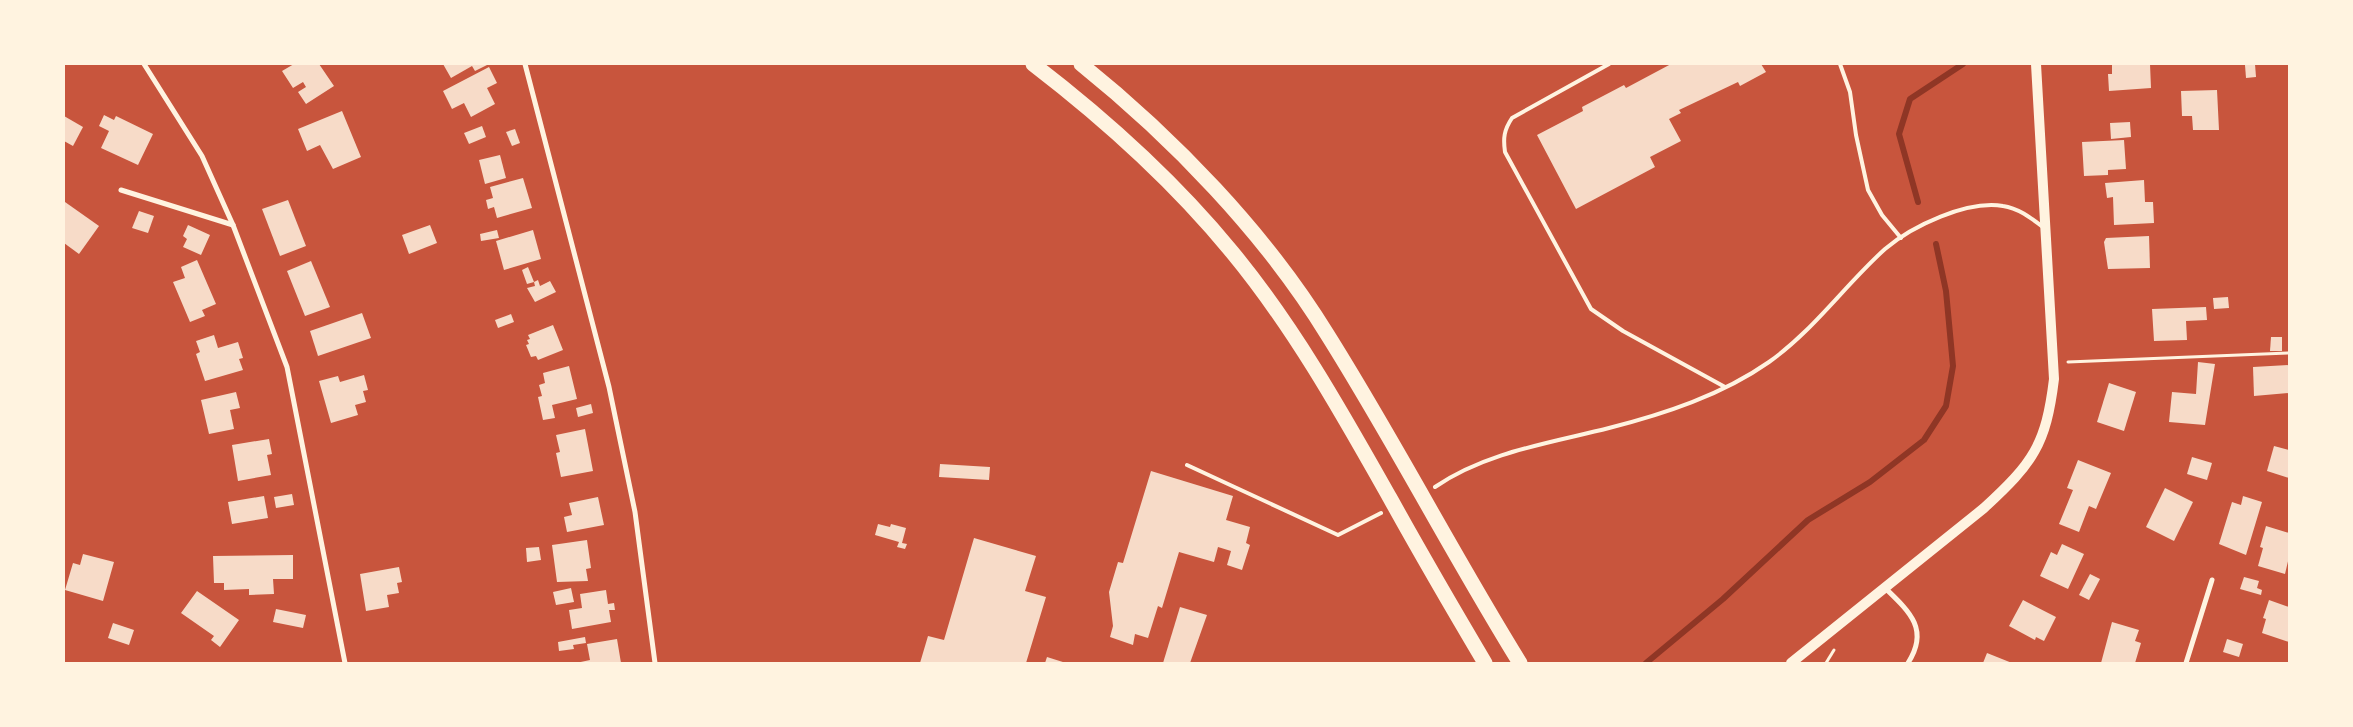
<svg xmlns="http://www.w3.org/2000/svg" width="2353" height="727" viewBox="0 0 2353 727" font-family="'Noto Sans',sans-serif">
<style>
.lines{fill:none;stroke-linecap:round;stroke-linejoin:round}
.stream{stroke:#8f3625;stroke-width:6}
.building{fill:#f7dbc8}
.path{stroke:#fff3e0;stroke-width:3}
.service{stroke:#fff3e0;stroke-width:4}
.minor{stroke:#fff3e0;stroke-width:5}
.secondary{stroke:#fff3e0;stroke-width:10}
.motorway{stroke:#fff3e0;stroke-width:15}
</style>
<rect width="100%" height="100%" fill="#c8553d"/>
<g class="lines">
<!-- stream -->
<g class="stream">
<polyline points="1918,202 1899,134 1910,99 1963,64"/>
<polyline points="1646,663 1723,599 1808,520 1870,482 1924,440 1946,406 1953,366 1946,291 1936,244"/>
</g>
</g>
<!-- building -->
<g class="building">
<polygon points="294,64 319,64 334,86 306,104 298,92 306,87 303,82 293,88 282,71"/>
<polygon points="443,64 489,64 475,71 472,66 451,78"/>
<polygon points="1671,64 1761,64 1766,72 1740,86 1738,82 1679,110 1681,113 1669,119 1681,141 1650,157 1655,167 1576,209 1537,135 1583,111 1582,107 1624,85 1626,88"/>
<polygon points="2112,64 2150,64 2151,88 2109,91 2108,74 2112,74"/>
<polygon points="2255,64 2256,77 2246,78 2245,65"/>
<polygon points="489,67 497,83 487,88 495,104 471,117 464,103 452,109 443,91"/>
<polygon points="2217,90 2219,130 2193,130 2192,116 2182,116 2181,91"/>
<polygon points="342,111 361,157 333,169 320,145 307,151 298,129"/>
<polygon points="104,115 114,120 116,116 153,134 138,165 101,148 109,131 99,126"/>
<polygon points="64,116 83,127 73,146 64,141"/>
<polygon points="2130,122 2131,137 2111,139 2110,123"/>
<polygon points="482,126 486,137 469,144 464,133"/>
<polygon points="515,129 520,143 512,146 506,132"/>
<polygon points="2124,140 2126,169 2108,170 2108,175 2084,176 2082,142"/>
<polygon points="500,155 506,178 485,184 479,160"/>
<polygon points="523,178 532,208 497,218 494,207 488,209 486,200 493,198 490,187"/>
<polygon points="2144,180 2145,202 2153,202 2154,223 2114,225 2113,197 2107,198 2105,183"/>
<polygon points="288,200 306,246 280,256 262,209"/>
<polygon points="65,202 99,226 79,254 64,243"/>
<polygon points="139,211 154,216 148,233 132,228"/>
<polygon points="188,225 210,235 201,255 183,247 187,239 183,236"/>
<polygon points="430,225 437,243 409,254 402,235"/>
<polygon points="497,230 499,238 481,241 480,234"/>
<polygon points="533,230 541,259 504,270 496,241"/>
<polygon points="2149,236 2150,268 2108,269 2104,242 2106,238"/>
<polygon points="197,260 216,304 202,310 205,316 190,322 173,282 185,278 181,267"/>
<polygon points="311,261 330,307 305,316 287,271"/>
<polygon points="528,267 534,282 527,284 522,270"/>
<polygon points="538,280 540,286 550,281 556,292 535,302 527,288 535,286 534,282"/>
<polygon points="2228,297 2229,308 2214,309 2213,298"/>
<polygon points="2206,307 2207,320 2186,321 2187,340 2154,341 2152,309"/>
<polygon points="362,313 371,338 318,356 310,331"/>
<polygon points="511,314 514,322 498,328 495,320"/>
<polygon points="553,325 563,350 538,360 536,356 531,357 526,345 529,344 527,340 530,339 528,335"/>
<polygon points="214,335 218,348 238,342 243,358 239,359 243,370 205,381 196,354 200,352 196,341"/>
<polygon points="2271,337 2282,337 2282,351 2270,351"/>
<polygon points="2198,362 2215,364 2205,425 2169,422 2172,392 2196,394"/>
<polygon points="2289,365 2289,393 2254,396 2253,367"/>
<polygon points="569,366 577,399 552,405 555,418 543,420 538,397 542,396 539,385 545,383 543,373"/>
<polygon points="364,375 368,390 363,391 366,402 355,405 358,415 331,423 319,381 338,376 340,382"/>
<polygon points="2109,383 2136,392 2124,431 2097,422"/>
<polygon points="236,392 240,408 230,410 234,429 209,434 201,400"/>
<polygon points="591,404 593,413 578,417 576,408"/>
<polygon points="585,429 593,471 561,477 556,453 560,452 556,435"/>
<polygon points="269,439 272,454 267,455 271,475 238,481 232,445"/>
<polygon points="2274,446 2289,450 2289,478 2267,471"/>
<polygon points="2192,457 2212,463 2207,480 2187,474"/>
<polygon points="2078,460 2111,473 2096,509 2089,506 2079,532 2059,524 2073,490 2067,488"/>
<polygon points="940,464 990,467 989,480 939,477"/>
<polygon points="1151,471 1233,496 1226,520 1250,527 1246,543 1250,545 1242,570 1227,565 1231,551 1218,547 1214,562 1179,552 1162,608 1158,606 1148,638 1135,634 1133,645 1110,637 1113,626 1109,592 1118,562 1123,563"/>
<polygon points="2165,488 2193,502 2174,541 2146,527"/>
<polygon points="292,494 294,505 276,508 274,497"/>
<polygon points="264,496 268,518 232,524 228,502"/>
<polygon points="2243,496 2262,502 2246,555 2219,544 2232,502 2241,505"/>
<polygon points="598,497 604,525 567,532 564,517 572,515 569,503"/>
<polygon points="878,524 890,527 891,524 906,528 902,543 907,544 905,549 897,547 899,542 875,535"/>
<polygon points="2266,526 2289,533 2289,557 2285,574 2258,566 2263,548 2260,547"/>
<polygon points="974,538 1036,556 1025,591 1046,597 1026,663 920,663 928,636 944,640"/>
<polygon points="587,540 591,568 586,569 588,581 557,582 552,545"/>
<polygon points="2062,544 2084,554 2068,589 2040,576 2051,552 2057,555"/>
<polygon points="539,547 541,560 527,562 526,548"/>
<polygon points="83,554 114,562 103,601 65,590 73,563 80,565"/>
<polygon points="293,555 293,579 273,579 274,594 249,595 249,589 224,590 224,583 214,583 213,556"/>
<polygon points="399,567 402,582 397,583 399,593 387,595 389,607 366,611 360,574"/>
<polygon points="2090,574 2100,579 2089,600 2079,595"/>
<polygon points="2244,577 2259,581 2257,588 2262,590 2261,595 2240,589"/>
<polygon points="571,588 574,602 556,605 553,592"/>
<polygon points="606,590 608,604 614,603 615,610 609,610 611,622 572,629 569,610 582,608 580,594"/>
<polygon points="197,591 239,620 220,647 211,640 214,636 181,613"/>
<polygon points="2023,600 2056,617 2044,641 2036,637 2035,640 2009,626"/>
<polygon points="2269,600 2289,607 2289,642 2262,633 2266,619 2263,618"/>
<polygon points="1180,607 1207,615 1190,663 1163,663"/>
<polygon points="276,609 306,615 303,628 273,622"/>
<polygon points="2112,622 2139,630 2135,641 2141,643 2135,663 2101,663"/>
<polygon points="113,623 134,630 129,645 108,638"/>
<polygon points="585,637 586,643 573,645 574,649 559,651 558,642"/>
<polygon points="617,639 621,663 576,663 590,660 587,644"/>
<polygon points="2227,639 2243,644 2239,657 2223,652"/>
<polygon points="1987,653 2012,663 1983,663"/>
<polygon points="1047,657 1066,663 1045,663"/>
</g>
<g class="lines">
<!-- path -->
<g class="path">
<polyline points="2068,362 2289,353"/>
<polyline points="1826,663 1834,650"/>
</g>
<!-- service -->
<g class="service">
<path d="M1609,64l-97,54c-8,12 -9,20 -7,34l86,157 32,22 102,56"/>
<polyline points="1840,64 1850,92 1856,135 1868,190 1882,215 1901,238"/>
<polyline points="1187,465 1338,535 1381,513"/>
<path d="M1435,487c51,-35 115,-44 174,-59 55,-14 113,-33 160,-66 45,-32 76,-77 116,-113 27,-23 82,-49 118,-43 15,2 28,12 40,21"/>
</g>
<!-- minor -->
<g class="minor">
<polyline points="144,64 202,156 233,225 287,367 345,663"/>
<polyline points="525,64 609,387 635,512 655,663"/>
<polyline points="121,190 233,225"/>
<path d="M1884,587c25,24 46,42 24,76"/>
<polyline points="2186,663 2212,580"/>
</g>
<!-- secondary -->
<path class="secondary" d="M1791,663l193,-155c49,-45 62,-63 70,-129l-18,-315"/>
<!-- motorway -->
<g class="motorway">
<path d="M1033,64c73,56 140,116 199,188 62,75 110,161 158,246 31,56 63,111 95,165"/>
<path d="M1081,64c92,74 184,169 246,270 68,108 126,221 193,329"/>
</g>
</g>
<!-- border -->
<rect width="2353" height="727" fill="none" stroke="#fff3e0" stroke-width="130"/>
</svg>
